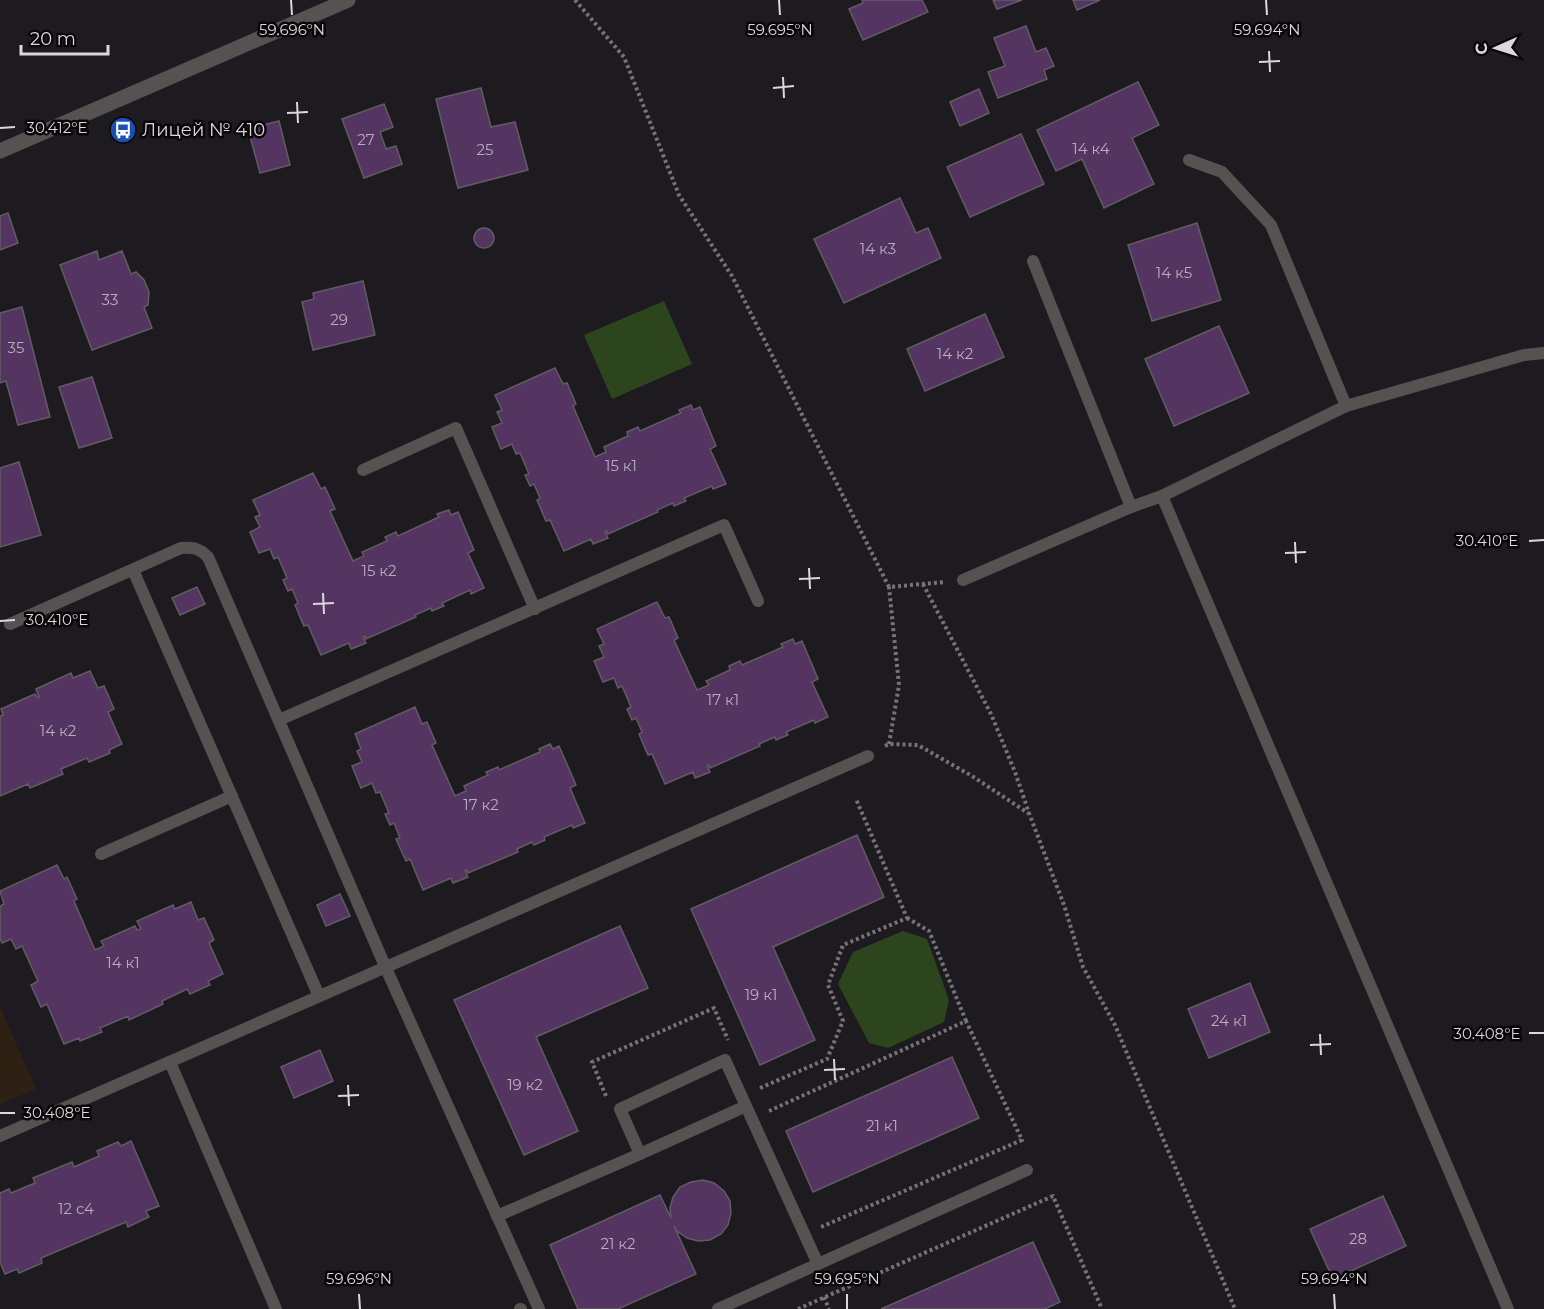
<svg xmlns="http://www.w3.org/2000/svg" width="1544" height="1309" viewBox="0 0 1544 1309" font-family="Montserrat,sans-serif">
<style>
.education{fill:#2e2114}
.green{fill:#2d451d}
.building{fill:#543461;stroke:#615c63;stroke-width:1.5}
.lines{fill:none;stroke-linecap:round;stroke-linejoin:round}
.path{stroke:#767378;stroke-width:4;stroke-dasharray:3 3;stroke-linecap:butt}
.service{stroke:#565252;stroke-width:12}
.tertiary{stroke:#565252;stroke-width:15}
.ticks{fill:none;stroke:#dad8dc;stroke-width:2}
.labels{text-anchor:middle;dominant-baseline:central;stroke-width:5;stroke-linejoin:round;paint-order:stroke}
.number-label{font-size:15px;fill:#b8afbd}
.poi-label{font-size:18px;fill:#dad8dc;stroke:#080608;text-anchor:start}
.ticks-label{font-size:15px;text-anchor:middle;fill:#dad8dc;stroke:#080608;stroke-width:5;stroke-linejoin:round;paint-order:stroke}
</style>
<rect width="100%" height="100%" fill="#1e1b20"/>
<!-- education -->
<polygon class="education" points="0,1007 36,1089 0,1104"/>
<!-- green -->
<g class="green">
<polygon points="664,301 692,364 612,399 584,335"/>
<polygon points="903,931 927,939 949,1000 944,1022 888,1048 869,1043 838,984 853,952"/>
</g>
<!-- building -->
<g class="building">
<polygon points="862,0 922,0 928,12 863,40 849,9 863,3"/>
<polygon points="993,0 1022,0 997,9"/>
<polygon points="1073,0 1100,0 1077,10"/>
<polygon points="1026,26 1036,52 1046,48 1054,66 1044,70 1047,79 998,98 988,72 1005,66 994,38"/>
<polygon points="1138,82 1159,125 1132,138 1154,184 1104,208 1082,159 1056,171 1037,130"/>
<polygon points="481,88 491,127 515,122 528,170 458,188 436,99"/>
<polygon points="979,89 989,113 960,126 950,102"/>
<polygon points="384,104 393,127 380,132 386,149 396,146 402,164 364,178 342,119"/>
<polygon points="279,121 290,165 260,173 248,129"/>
<polygon points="1021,134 1044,184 970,217 947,167"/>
<polygon points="900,198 916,233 928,228 941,258 844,303 814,239"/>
<polygon points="8,213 18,243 0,250 0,216"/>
<polygon points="1197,223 1221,300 1152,321 1128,245"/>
<circle cx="484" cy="238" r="10"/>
<polygon points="97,251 99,260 122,251 131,274 136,272 144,280 149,292 148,305 144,307 152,328 92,350 60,265"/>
<polygon points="363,281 375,335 313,350 302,302 314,299 313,293"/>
<polygon points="22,307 50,417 18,425 6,381 0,383 0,313"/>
<polygon points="985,314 1004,357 925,391 907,349"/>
<polygon points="1219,326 1249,393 1174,426 1145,359"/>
<polygon points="555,368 563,384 567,383 576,404 573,406 595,457 606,452 604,447 628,436 627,432 638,427 640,431 681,413 679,410 691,405 693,410 700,407 716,446 710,449 726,484 713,489 712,486 684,498 686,501 674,506 673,503 657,510 658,512 608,534 607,531 605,532 608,538 593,544 591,539 564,551 550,520 546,521 537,500 540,498 534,484 530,486 525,475 529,474 520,453 516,454 512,444 501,449 492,427 502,423 497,412 502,410 495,395"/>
<polygon points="92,377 112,438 79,448 59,387"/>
<polygon points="19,462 41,535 0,547 0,468"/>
<polygon points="313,473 321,489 325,487 335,509 330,511 353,561 364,556 362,552 387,541 385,537 396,532 398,536 439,517 437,514 449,510 451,515 458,512 474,550 468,553 484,588 471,594 470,590 442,603 444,606 432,611 431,608 415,615 416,617 366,639 365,636 363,637 366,643 351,649 349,643 321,655 308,625 304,626 295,605 298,603 292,589 288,591 283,580 287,578 278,557 274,559 270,549 259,553 250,532 260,527 255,517 260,515 253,500"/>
<polygon points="197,587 205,604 180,615 172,598"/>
<polygon points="657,602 665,618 669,617 678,638 674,640 697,690 709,685 706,681 730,670 729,666 740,661 742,665 783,647 781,644 793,639 795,644 802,641 818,679 812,682 828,717 815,723 814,720 786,732 788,735 776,740 775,737 759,744 760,746 710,768 709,765 707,766 710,772 695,778 693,772 665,784 652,754 648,755 639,734 642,732 636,718 632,720 627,709 631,707 622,686 618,688 614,678 603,682 594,661 604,657 599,646 604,644 597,629"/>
<polygon points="90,671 98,688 104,686 114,709 108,712 122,744 109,750 110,753 89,762 87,758 61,769 63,774 30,788 28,784 0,796 0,716 3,715 1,709 35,694 37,697 39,697 36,689 71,673 73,678"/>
<polygon points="415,707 422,724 427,722 436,743 432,745 455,796 466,791 464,786 488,775 486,772 498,767 499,770 540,752 539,749 550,744 553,749 559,746 576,785 570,788 585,823 573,828 572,825 544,837 545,840 534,845 532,842 517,849 518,852 468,873 467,870 465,871 468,877 453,883 451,878 423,890 410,859 406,861 396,839 400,838 394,823 390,825 385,814 389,813 380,792 376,793 372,783 361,788 352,766 362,762 357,751 361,749 355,734"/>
<polygon points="857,835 884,897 773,947 815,1040 760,1065 691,909"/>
<polygon points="57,865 64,879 67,877 77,899 74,901 95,950 104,946 101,941 135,926 137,930 141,929 137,921 173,905 175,909 191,902 198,920 204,918 214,940 209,943 223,974 208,981 210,985 190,994 187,989 162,1001 163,1004 129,1020 128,1016 100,1028 102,1032 80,1041 79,1038 64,1044 47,1004 41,1007 31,985 38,981 22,946 16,949 11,939 2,943 0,938 0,906 4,904 0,891"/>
<polygon points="340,894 350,916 326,926 317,905"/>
<polygon points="620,926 648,988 536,1037 578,1131 524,1155 454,1000"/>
<polygon points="1250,983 1270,1032 1209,1058 1188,1009"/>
<polygon points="320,1050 333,1081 294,1098 281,1067"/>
<polygon points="952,1057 979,1118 813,1192 786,1131"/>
<polygon points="131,1141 159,1206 146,1211 149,1217 128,1227 126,1222 41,1258 42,1263 19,1273 17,1269 5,1274 0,1262 0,1193 9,1189 11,1193 35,1183 33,1178 72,1162 74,1167 99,1156 97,1151 118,1142 121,1146"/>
<polygon points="703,1180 714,1183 724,1191 730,1201 731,1213 728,1225 721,1234 710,1240 698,1241 687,1238 677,1231 674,1226 696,1274 618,1309 578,1309 550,1245 660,1195 671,1218 670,1208 673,1197 680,1187 691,1182"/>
<polygon points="1383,1196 1406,1246 1333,1279 1310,1229"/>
<polygon points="1033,1242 1060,1302 1045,1309 881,1309"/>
</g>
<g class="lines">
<!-- path -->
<g class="path">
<polyline points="575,0 624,57 679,195 732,276 889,587 945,582"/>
<polyline points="923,584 991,714 1015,772 1029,813 1064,905 1083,967 1115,1025 1235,1309"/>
<polyline points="889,744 899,685 889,587"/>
<polyline points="885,746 889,744 918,745 972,776 1028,813"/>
<polyline points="907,918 929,931 966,1021"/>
<polyline points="760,1088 827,1059 843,1021 828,985 843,945 907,918 856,799"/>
<polyline points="606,1096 592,1062 714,1008 728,1040"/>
<polyline points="769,1111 966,1021 1022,1140 821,1227"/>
<polyline points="824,1297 829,1309"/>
<polyline points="798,1309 1053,1196 1102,1309"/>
</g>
<!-- service -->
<g class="service">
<polyline points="1189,160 1222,172 1271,225 1346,406"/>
<polyline points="1033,261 1131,507"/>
<polyline points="363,470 456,428 535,609"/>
<polyline points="1162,496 1508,1309"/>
<polyline points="133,570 319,996"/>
<polyline points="963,580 1131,507 1162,496 1346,406 1524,355 1544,353"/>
<path d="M10,624l171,-76c12,-1 18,0 27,9l177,409 154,343"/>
<polyline points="279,720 724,525 758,601"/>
<polyline points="101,854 232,796"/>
<polyline points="170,1062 276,1309"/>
<polyline points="746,1106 640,1154 620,1109 725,1060 818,1264"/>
<polyline points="0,1136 868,756"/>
<polyline points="497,1216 640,1154"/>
<polyline points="520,1309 521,1309"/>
<polyline points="718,1309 1027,1170"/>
</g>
<!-- tertiary -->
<polyline class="tertiary" points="0,151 348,0"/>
</g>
<!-- ticks -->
<path class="ticks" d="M291,0l1,15M779,0l1,15M1266,0l1,15M1269,51l1,21M1259,62l21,-1M783,77l1,21M773,88l21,-2M297,102l1,21M287,113l21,-1M0,128l15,-1M1529,541l15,-1M1295,542l1,21M1285,553l21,-1M809,568l1,21M799,579l21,-1M323,593l1,21M313,604l21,-1M0,621l15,-1M1529,1033h15M1320,1034l1,21M1310,1045l21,-1M834,1059l1,21M824,1070l21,-1M348,1085l1,21M338,1096l21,-1M0,1113h15M359,1294l1,15M847,1294v15M1334,1294l1,15"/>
<!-- icons -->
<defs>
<symbol id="bus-disc" viewBox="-11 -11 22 22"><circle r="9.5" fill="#1a4fb4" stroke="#080608"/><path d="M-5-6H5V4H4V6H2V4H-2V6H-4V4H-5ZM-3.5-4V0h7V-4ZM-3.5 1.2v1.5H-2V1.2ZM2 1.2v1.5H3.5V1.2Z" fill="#fff"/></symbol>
</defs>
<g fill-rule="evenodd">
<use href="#bus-disc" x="108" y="115" width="30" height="30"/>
</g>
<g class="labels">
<!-- number labels -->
<g class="number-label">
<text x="366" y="139">27</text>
<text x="1091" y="148">14 к4</text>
<text x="485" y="149">25</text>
<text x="878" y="248">14 к3</text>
<text x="1174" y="272">14 к5</text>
<text x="110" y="299">33</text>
<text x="339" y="319">29</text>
<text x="16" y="347">35</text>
<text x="955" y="353">14 к2</text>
<text x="621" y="465">15 к1</text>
<text x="379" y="570">15 к2</text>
<text x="723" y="699">17 к1</text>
<text x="58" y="730">14 к2</text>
<text x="481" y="804">17 к2</text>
<text x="123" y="962">14 к1</text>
<text x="761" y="994">19 к1</text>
<text x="1229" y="1020">24 к1</text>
<text x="525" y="1084">19 к2</text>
<text x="882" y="1125">21 к1</text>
<text x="76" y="1208">12 с4</text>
<text x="1358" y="1238">28</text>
<text x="618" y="1243">21 к2</text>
</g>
<!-- poi labels -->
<g class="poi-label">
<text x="142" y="130">Лицей № 410</text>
</g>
</g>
<g class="ticks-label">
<text x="292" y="35">59.696°N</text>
<text x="780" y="35">59.695°N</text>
<text x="1267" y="35">59.694°N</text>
<text x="57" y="133">30.412°E</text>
<text x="1487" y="546">30.410°E</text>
<text x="57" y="625">30.410°E</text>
<text x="1487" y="1039">30.408°E</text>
<text x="57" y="1118">30.408°E</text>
<text x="359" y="1284">59.696°N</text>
<text x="847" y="1284">59.695°N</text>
<text x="1334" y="1284">59.694°N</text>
</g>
<!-- north arrow -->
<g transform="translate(1496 48) rotate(267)" stroke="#080608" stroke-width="4.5" paint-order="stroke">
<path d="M0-4.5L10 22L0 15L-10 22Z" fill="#dad8dc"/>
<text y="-9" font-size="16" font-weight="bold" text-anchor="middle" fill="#dad8dc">С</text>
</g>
<!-- scale -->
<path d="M21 45v9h87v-9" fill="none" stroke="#dad8dc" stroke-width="3"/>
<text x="30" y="45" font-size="18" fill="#dad8dc" stroke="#080608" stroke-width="4.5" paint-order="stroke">20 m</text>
</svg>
